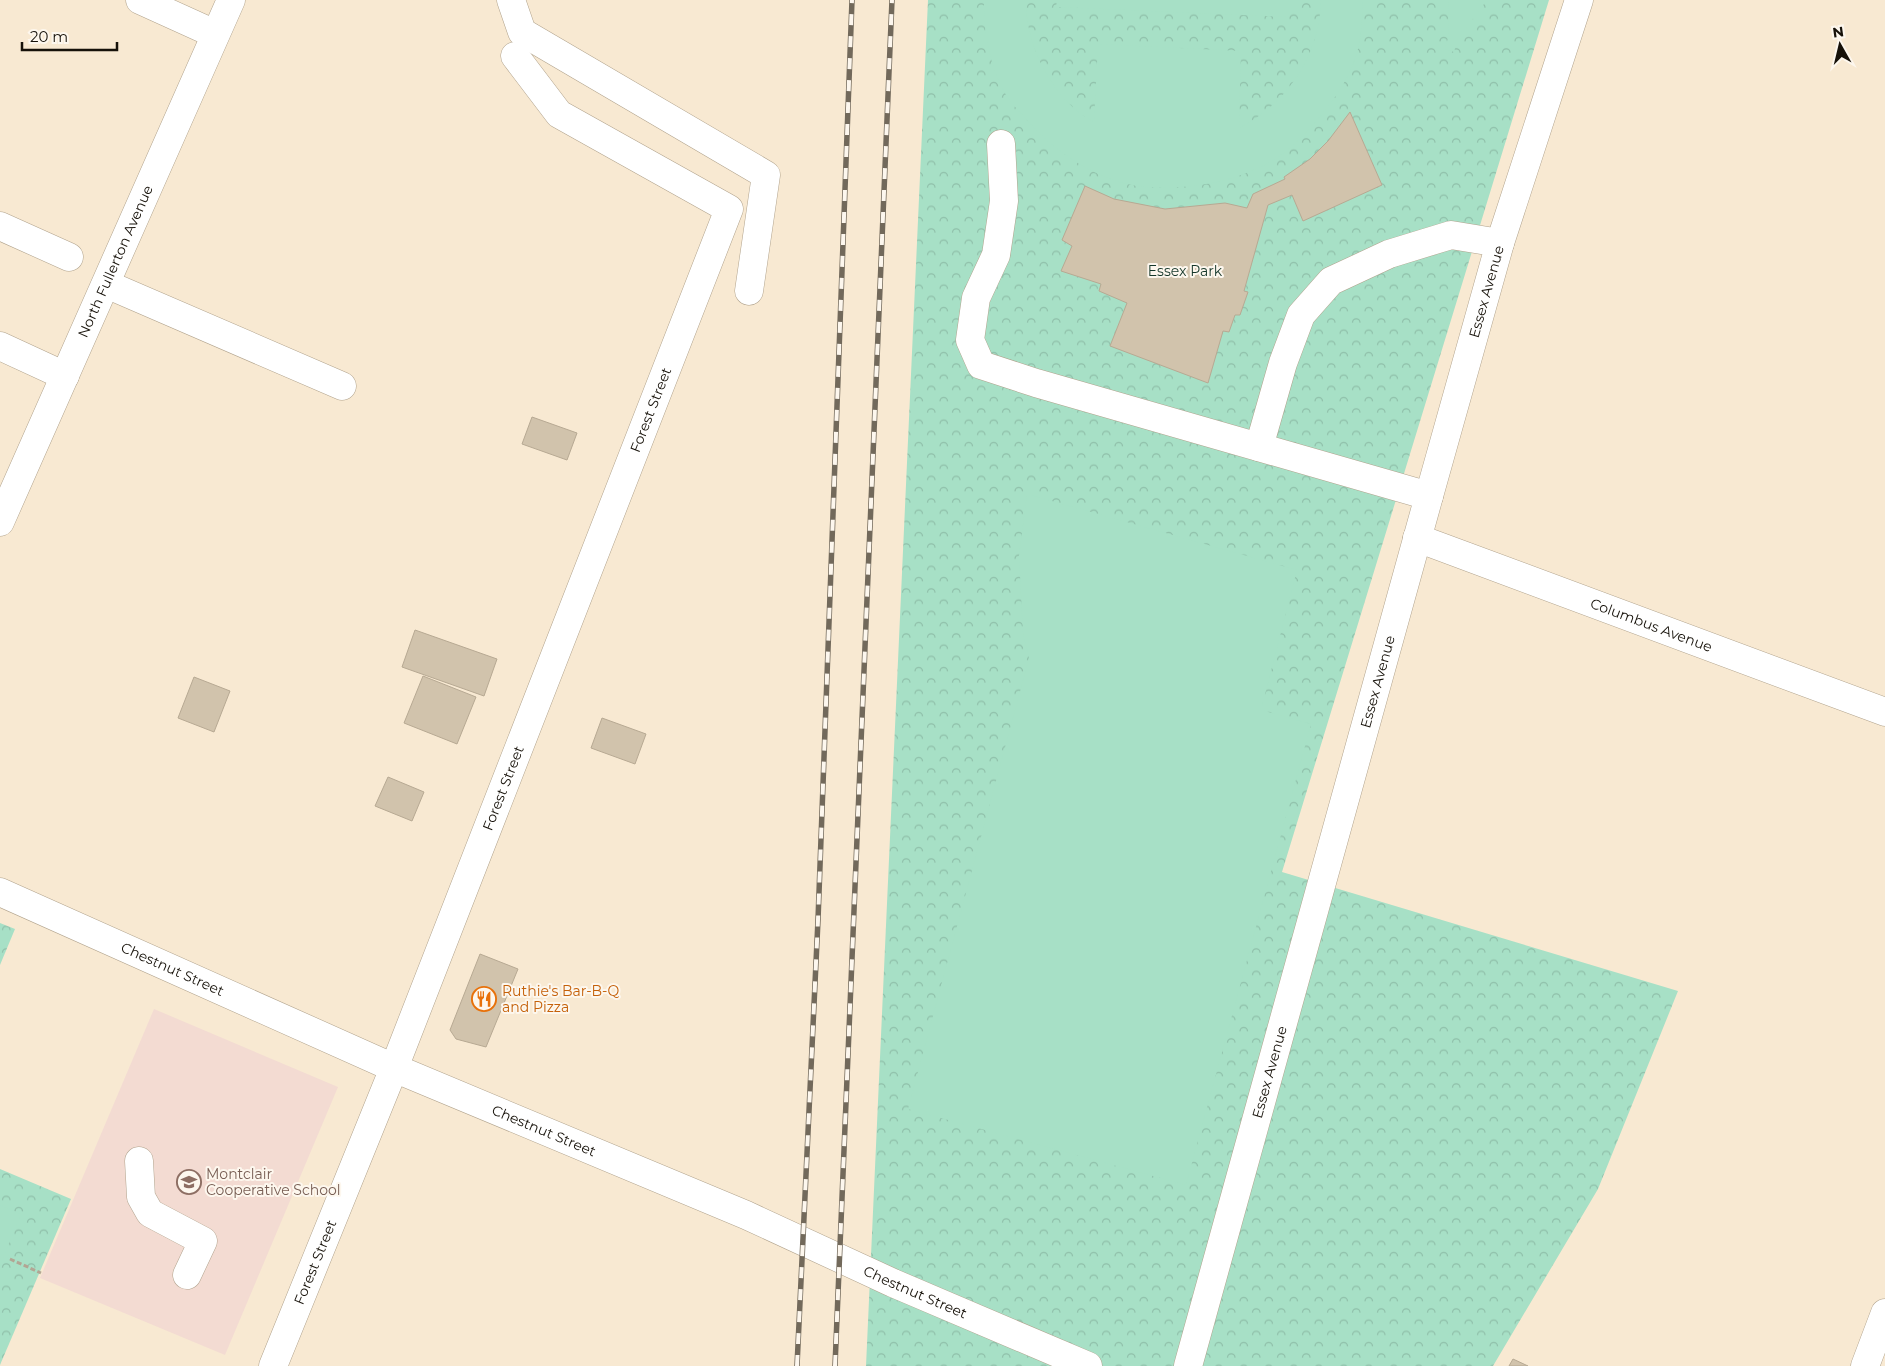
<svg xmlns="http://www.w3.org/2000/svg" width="1885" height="1366" viewBox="0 0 1885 1366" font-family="Montserrat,sans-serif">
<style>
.education{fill:#f3dbd2}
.park{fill:url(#park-crowns)}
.garden{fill:#a7e0c6}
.building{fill:#d1c3ac;stroke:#b7a993}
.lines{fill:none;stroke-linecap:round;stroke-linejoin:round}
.minor-casing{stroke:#b1a38d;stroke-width:29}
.path{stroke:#b2a694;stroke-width:3;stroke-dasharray:5 2.5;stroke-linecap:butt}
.minor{stroke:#fff;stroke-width:28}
.rail-casing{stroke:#72695b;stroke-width:5.5}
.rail{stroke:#fdf7ee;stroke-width:4;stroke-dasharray:11;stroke-linecap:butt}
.labels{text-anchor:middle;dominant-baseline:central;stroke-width:4;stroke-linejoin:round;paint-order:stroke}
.street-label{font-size:14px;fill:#161109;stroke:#fdf7ee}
.park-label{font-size:14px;fill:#143629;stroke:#fdf7ee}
.food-label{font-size:14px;fill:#c56008;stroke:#fdf7ee;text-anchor:start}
.education-label{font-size:14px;fill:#785e54;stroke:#fdf7ee;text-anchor:start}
</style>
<defs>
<pattern id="park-crowns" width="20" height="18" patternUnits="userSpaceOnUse" patternTransform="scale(1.25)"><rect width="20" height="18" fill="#a7e0c6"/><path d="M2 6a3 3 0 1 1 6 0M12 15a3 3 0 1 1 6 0" fill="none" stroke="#8fbfa9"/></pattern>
</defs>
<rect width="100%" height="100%" fill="#f8e9d2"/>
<!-- education -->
<polygon class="education" points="154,1009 338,1087 225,1355 40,1278"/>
<!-- park -->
<g class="park">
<polygon points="928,0 1549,0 1282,872 1678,991 1598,1189 1493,1366 866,1366"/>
<polygon points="0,923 15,929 0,965"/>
<polygon points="0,1169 71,1199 0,1365"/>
</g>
<!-- garden -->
<g class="garden">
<path d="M984,0h42c-1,45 27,101 68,122l4,-78 143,7 -2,77c40,-20 69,-57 79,-101 2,-8 2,-18 3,-27h42c-1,19 -1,38 -7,56 -7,22 -20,41 -34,58 -12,14 -23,28 -37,38 -21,16 -48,26 -73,31 -22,4 -46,6 -68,4 -45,-5 -90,-35 -119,-69 -6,-7 -14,-15 -19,-23 -16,-29 -23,-62 -22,-95z"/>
<polygon points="1057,0 1288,0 1288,17 1056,7"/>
<polygon points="1448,0 1487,0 1458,39 1454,52 1444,49 1449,36"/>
<polygon points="1027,494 1297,570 1261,710 1311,724 1186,1185 908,1109 1029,658 1023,633 1019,556"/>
<polygon points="0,1205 21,1214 0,1266"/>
</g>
<!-- building -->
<g class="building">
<polygon points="1350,112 1382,185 1303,221 1292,195 1268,205 1244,291 1248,292 1240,315 1235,315 1229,332 1223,331 1208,383 1110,346 1127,303 1099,291 1101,284 1061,271 1072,246 1062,240 1085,186 1114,199 1165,209 1225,203 1247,208 1253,194 1285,179 1284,177 1310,159 1328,141"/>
<polygon points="532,417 577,433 567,460 522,444"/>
<polygon points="415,630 497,659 484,696 402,667"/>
<polygon points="423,676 476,697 457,744 404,723"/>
<polygon points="194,677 230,691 214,732 178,718"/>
<polygon points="602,718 646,734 635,764 591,748"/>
<polygon points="388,777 424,792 412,821 375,806"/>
<polygon points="480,954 518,969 486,1047 456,1039 450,1030"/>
<polygon points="1513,1359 1528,1366 1509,1366"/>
</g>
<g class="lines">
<defs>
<g id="minor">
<polyline points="140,0 215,34"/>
<polyline points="511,0 522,32 766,175 749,291"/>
<polyline points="1001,144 1004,201 996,255 976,298 970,340 981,365 1036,383 1429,496"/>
<polyline points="0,226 69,257"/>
<polyline points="106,284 342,386"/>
<polyline points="0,346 65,376"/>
<polyline points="1259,447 1283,363 1301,315 1331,281 1389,254 1451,235 1500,243"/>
<path id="s1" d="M0,522l231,-522"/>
<path id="s2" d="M1417,538l468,174"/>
<path id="s3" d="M0,892l394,176 352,147 147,68 195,83"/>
<polyline points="139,1161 141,1197 150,1213 203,1241 187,1275"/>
<path id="s4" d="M273,1366l121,-298 335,-859 -170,-95 -44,-58"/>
<path id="s5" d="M1188,1366l241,-870 71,-253 79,-243"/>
<polyline points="1865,1366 1885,1313"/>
</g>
</defs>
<!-- minor casing -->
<use href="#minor" class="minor-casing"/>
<!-- path -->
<polyline class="path" points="10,1259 41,1273"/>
<!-- minor -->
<use href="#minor" class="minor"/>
<defs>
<g id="rail">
<polyline points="797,1366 818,920 852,0"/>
<polyline points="835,1366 892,0"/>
</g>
</defs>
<!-- rail casing -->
<use href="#rail" class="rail-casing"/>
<!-- rail -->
<use href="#rail" class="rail"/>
</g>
<!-- icons -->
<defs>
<symbol id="restaurant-ring" viewBox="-11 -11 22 22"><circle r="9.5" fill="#fdf7ee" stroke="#e8710a" stroke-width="1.5"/><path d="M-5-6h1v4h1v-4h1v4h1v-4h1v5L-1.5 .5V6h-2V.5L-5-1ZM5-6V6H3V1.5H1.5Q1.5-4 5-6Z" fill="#e8710a"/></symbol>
<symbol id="school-ring" viewBox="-11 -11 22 22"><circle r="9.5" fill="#fdf7ee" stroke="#8d6e63" stroke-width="1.5"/><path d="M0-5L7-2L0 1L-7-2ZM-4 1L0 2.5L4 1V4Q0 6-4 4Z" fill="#8d6e63"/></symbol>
</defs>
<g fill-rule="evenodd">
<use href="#restaurant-ring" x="470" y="985" width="28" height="28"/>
<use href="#school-ring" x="175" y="1168" width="28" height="28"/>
</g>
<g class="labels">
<!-- street labels -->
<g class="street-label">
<text stroke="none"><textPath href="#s1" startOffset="285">North Fullerton Avenue</textPath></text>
<text stroke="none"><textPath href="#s5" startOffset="1115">Essex Avenue</textPath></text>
<text stroke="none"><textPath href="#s4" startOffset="1028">Forest Street</textPath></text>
<text stroke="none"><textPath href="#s2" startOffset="250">Columbus Avenue</textPath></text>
<text stroke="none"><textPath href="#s5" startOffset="710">Essex Avenue</textPath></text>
<text stroke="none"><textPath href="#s4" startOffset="622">Forest Street</textPath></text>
<text stroke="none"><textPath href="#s3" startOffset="189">Chestnut Street</textPath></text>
<text stroke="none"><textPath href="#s5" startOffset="305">Essex Avenue</textPath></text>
<text stroke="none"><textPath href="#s3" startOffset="594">Chestnut Street</textPath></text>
<text stroke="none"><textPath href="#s4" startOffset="112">Forest Street</textPath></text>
<text stroke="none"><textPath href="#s3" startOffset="999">Chestnut Street</textPath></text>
</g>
<!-- park labels -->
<g class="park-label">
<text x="1185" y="271">Essex Park</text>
</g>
<!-- food labels -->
<g class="food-label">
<text x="502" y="991">Ruthie's Bar-B-Q<tspan x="502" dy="16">and Pizza</tspan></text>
</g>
<!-- education labels -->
<g class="education-label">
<text x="206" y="1174">Montclair<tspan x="206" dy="16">Cooperative School</tspan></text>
</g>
</g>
<!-- north arrow -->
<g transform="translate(1840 45) rotate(352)" stroke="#fdf7ee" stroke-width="4" paint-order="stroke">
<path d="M0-4L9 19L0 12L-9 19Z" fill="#161109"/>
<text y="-8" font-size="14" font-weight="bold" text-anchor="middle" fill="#161109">N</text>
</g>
<!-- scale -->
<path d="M22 42v8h95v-8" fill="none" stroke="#161109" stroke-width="2.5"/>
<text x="30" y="42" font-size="15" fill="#161109" stroke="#fdf7ee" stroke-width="4" paint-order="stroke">20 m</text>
</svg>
